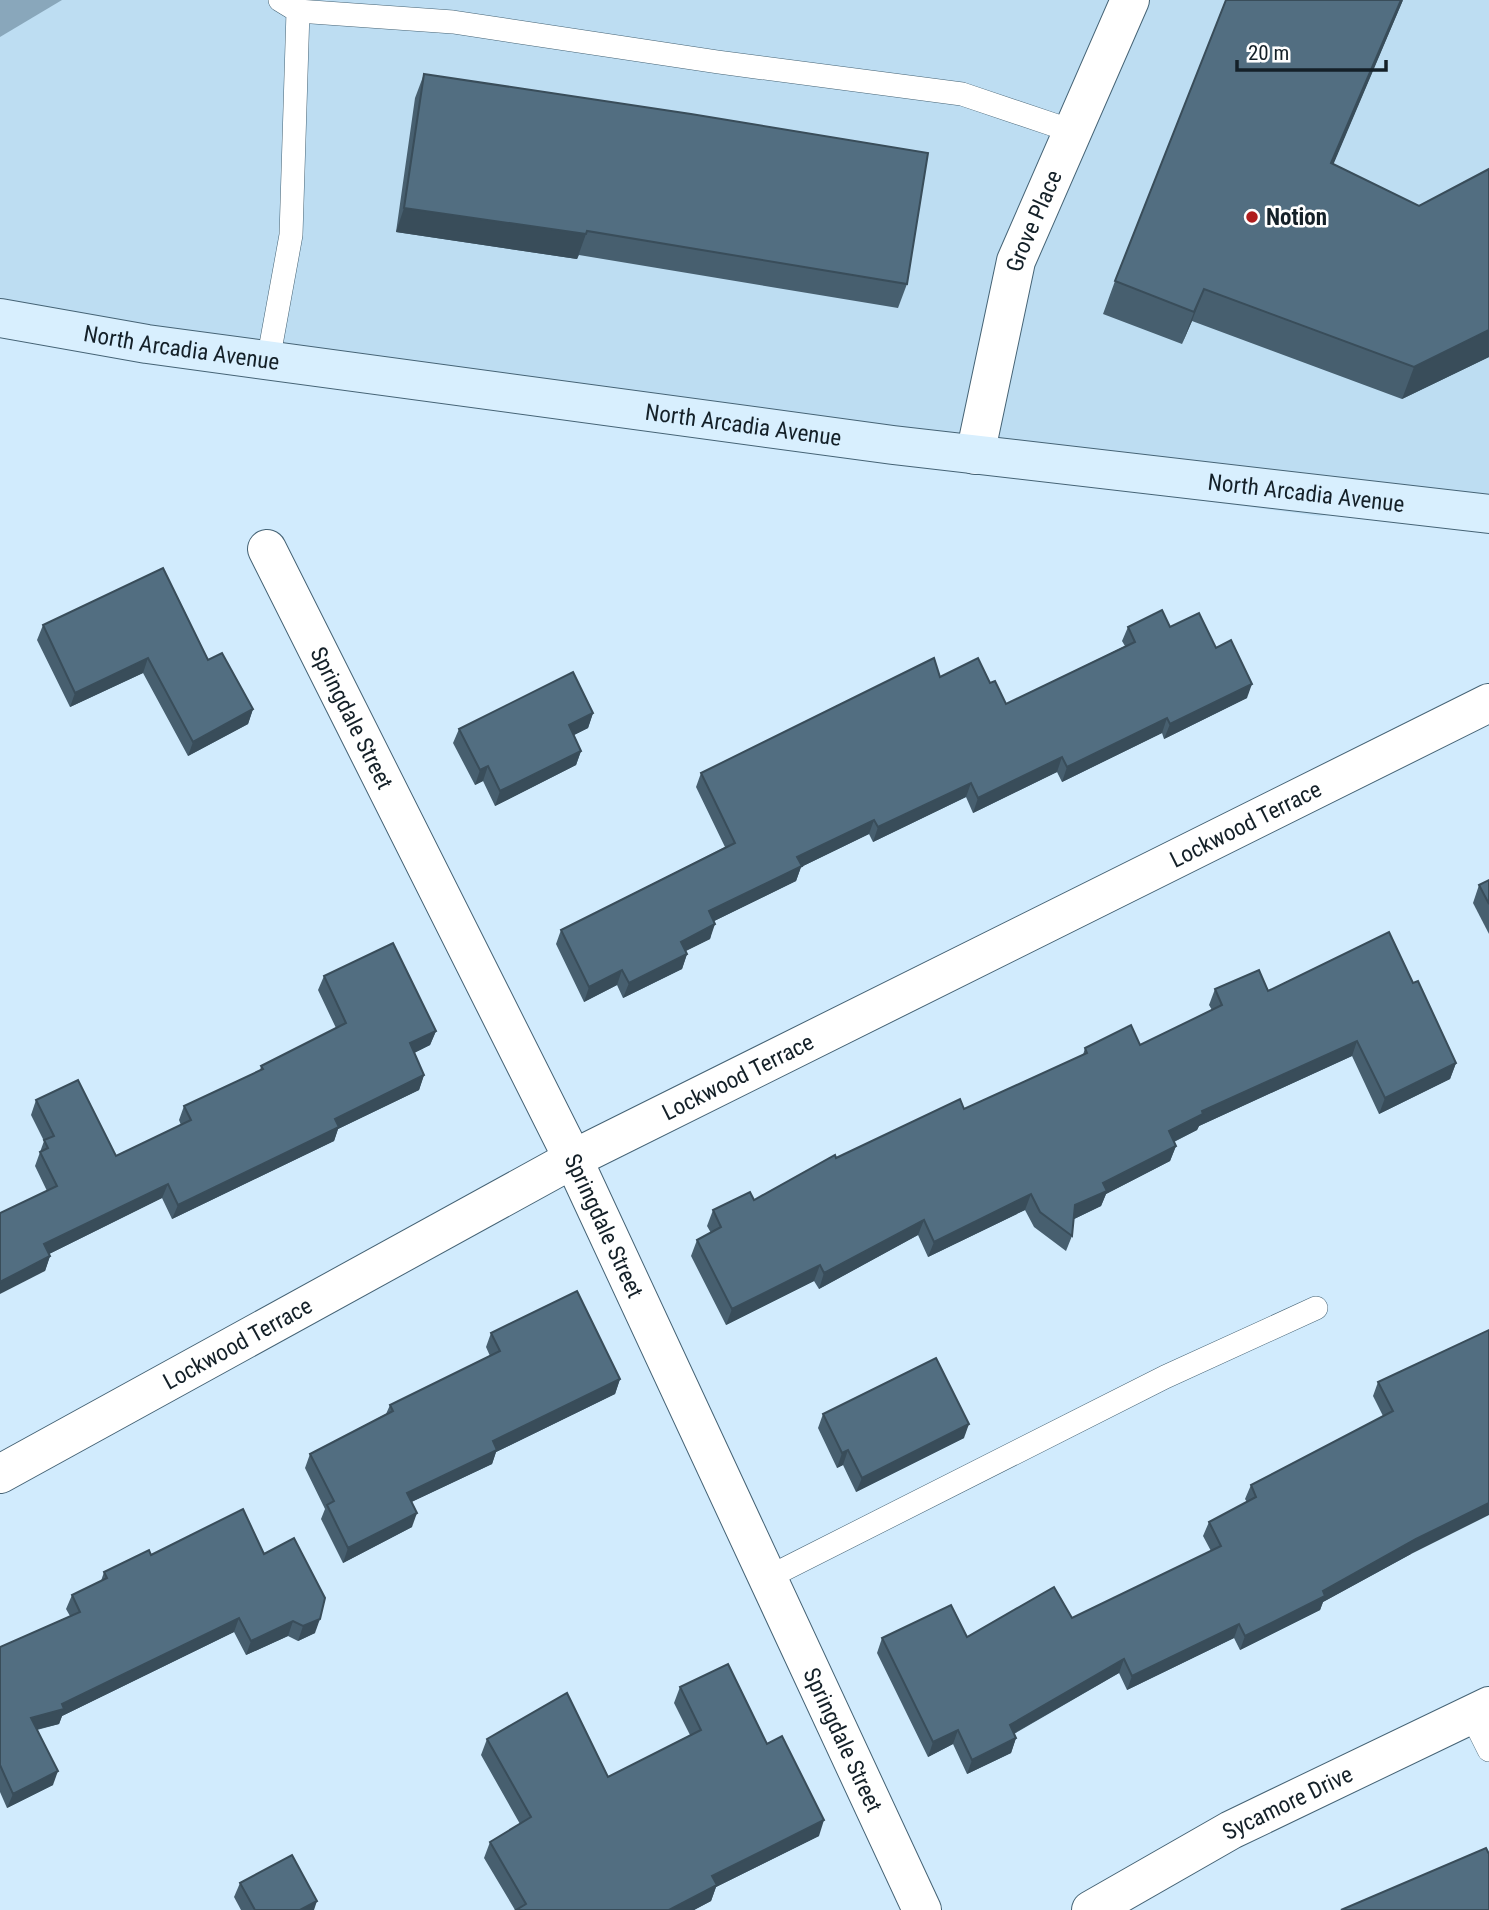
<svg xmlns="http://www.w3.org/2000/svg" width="1489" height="1910" viewBox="0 0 1489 1910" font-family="'Roboto Condensed',sans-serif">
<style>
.built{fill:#bdddf2}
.forest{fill:#89a7bb}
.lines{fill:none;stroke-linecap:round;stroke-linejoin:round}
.service-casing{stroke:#456375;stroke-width:24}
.minor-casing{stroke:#456375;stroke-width:40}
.tertiary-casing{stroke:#456375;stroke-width:40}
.secondary-casing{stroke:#456375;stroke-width:40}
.service{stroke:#fff;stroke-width:23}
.minor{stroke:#fff;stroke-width:38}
.tertiary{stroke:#fff;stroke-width:38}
.secondary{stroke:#d8effe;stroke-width:38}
.wall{fill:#475f6f}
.shaded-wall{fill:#394d5a}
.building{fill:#526e81;stroke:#394d5a;stroke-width:2}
.poi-dot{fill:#af1d1e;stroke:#fff;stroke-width:2.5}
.labels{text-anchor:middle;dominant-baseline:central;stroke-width:5;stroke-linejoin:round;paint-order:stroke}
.poi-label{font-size:23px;font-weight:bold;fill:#142028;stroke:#fff;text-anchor:start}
.street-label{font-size:23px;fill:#142028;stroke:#fff}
</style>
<rect width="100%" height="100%" fill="#d1ebfd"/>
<!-- built -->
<polygon class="built" points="0,0 1489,0 1489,502 1319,516 256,377 0,334"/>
<!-- forest -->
<polygon class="forest" points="0,0 62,0 0,37"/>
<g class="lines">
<defs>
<g id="service">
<polyline points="298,11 453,22 718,62 962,94 1072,131"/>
<polyline points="268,361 291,235 298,11 280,0"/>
<polyline points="767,1578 1165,1377 1316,1308"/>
<polyline points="1471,1714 1489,1750"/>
</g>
<g id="minor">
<path id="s1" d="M975,455l41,-194 114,-261"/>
<path id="s2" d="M267,549l306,610 349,751"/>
<path id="s3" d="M0,1474l573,-315 916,-456"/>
</g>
<g id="tertiary">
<path id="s4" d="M1091,1910l140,-80 258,-124"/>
</g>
<g id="secondary">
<path id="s5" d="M0,318l147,26 746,101 596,69"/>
</g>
</defs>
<!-- service casing -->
<use href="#service" class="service-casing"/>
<!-- minor casing -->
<use href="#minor" class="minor-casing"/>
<!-- tertiary casing -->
<use href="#tertiary" class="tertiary-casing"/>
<!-- secondary casing -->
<use href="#secondary" class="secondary-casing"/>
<!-- service -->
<use href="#service" class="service"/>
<!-- minor -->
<use href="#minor" class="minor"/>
<!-- tertiary -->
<use href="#tertiary" class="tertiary"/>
<!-- secondary -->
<use href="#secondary" class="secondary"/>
</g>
<!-- wall -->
<g class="wall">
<polygon points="1403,0 1333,164 1419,206 1489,169 1489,357 1402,399 1192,321 1182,344 1103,314 1115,281"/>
<polygon points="424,74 907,284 898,308 579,255 577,259 396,232 415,98"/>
<polygon points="43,625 208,660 253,709 248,724 188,756 143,673 70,707 37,640"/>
<polygon points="1128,627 1170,627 1216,648 1247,698 1164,739 1162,733 1062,782 1057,772 973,813 966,797 873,842 869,834 801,867 796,881 714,921 710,939 685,951 687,954 682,969 623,998 617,985 584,1002 556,944 561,930 725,847 696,787 701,773 940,677 990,683 1006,704 1125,646 1122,641"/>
<polygon points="593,713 588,728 574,735 581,751 576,765 495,806 483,781 475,785 453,743 459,729"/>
<polygon points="1489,880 1489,934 1473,903 1479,885"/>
<polygon points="324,976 436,1031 430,1045 414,1053 424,1075 419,1090 338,1129 334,1141 172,1219 162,1198 49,1254 50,1256 45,1271 47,1191 35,1166 44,1141 31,1115 36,1100 116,1156 181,1125 179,1120 184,1106 260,1071 261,1066 336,1028 318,990"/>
<polygon points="1413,983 1456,1063 1450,1079 1379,1114 1352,1056 1199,1126 1197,1130 1174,1142 1176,1146 1170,1161 1106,1194 1101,1206 1074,1219 1072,1236 1066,1251 1034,1227 1025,1210 928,1257 918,1235 819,1289 814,1281 726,1325 691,1256 697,1240 711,1233 707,1226 713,1210 754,1200 836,1158 964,1109 1083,1055 1085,1048 1140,1045 1212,1010 1209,1005 1215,989 1268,991"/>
<polygon points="1489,1330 1411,1554 1323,1602 1320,1610 1240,1650 1234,1638 1127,1690 1119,1673 1014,1734 1016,1738 1011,1753 967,1774 953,1744 928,1757 877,1653 882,1638 967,1637 1072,1618 1211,1551 1203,1536 1209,1522 1247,1502 1245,1499 1251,1485 1383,1416 1373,1396 1378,1382"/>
<polygon points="491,1333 620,1379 615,1394 496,1452 492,1464 411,1502 412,1527 343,1563 321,1519 325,1509 305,1468 310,1454 386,1414 390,1405 490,1356 486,1347"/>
<polygon points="823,1414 964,1438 856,1492 843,1465 837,1468 818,1428"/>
<polygon points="264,1554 315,1633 298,1641 288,1636 246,1655 234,1632 62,1716 59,1724 37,1730 53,1785 7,1808 0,1792 0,1647 70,1616 66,1609 72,1595 101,1581 104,1572 151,1555"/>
<polygon points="680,1687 767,1744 819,1836 716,1887 711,1901 694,1910 515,1910 484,1858 490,1842 520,1824 481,1755 487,1739 608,1777 690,1735 674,1703"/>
<polygon points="240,1883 314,1910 241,1910 234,1897"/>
</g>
<!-- shaded-wall -->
<g class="shaded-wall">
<polygon points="1401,0 1403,0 1320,196 1331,163"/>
<polygon points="404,208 586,234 577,259 396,232"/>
<polygon points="1204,289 1192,321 1182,344 1194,312"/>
<polygon points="1489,330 1489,357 1402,399 1414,367"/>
<polygon points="148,658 143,673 70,707 75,693"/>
<polygon points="1252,684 1247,698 1164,739 1170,724"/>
<polygon points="253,709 248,724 188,756 193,742"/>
<polygon points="593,713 588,728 564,740 569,725"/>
<polygon points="1167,718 1162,733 1062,782 1067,767"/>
<polygon points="581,751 576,765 495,806 500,791"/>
<polygon points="1062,757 1057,772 973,813 978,798"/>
<polygon points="488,766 483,781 475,785 480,770"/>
<polygon points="971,783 966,797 873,842 878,827"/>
<polygon points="874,820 869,834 801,867 796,881 704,926 709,911 797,857"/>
<polygon points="715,924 710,939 676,956 681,942"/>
<polygon points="687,954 682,969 623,998 629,983"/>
<polygon points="622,970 617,985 584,1002 589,987"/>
<polygon points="436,1031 430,1045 404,1058 410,1043"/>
<polygon points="1357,1041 1352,1056 1199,1126 1197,1130 1163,1147 1169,1131 1202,1111"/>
<polygon points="1456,1063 1450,1079 1379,1114 1385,1098"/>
<polygon points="424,1075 419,1090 338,1129 334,1141 172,1219 178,1205 335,1119"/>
<polygon points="1176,1146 1170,1161 1106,1194 1101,1206 1070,1221 1075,1205 1103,1183"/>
<polygon points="168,1184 162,1198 39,1259 44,1244"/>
<polygon points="1031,1194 1025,1210 928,1257 934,1242"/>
<polygon points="924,1220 918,1235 819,1289 824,1273"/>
<polygon points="50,1256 45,1271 0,1294 0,1282"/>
<polygon points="820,1265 814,1281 726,1325 732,1309"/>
<polygon points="620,1379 615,1394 496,1452 492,1464 401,1507 407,1493 493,1441"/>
<polygon points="969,1424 964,1438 856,1492 862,1478"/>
<polygon points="848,1450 843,1465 837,1468 842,1453"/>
<polygon points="1489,1503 1489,1515 1411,1554 1323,1602 1320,1610 1240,1650 1245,1636 1323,1591 1416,1539"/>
<polygon points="417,1513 412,1527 343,1563 348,1548"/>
<polygon points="239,1618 234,1632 62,1716 59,1724 26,1732 31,1718"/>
<polygon points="320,1619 315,1633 298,1641 303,1626"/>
<polygon points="293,1621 288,1636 246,1655 251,1641"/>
<polygon points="1239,1624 1234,1638 1127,1690 1132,1676"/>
<polygon points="1124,1659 1119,1673 1004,1739 1010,1725"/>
<polygon points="958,1730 953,1744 928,1757 933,1742"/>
<polygon points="1016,1738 1011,1753 967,1774 972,1760"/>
<polygon points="58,1771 53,1785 7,1808 13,1794"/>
<polygon points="824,1820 819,1836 716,1887 711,1901 694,1910 669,1910 712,1876"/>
<polygon points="317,1901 314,1910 300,1910"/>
</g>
<!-- building -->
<g class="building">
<polygon points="1226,0 1401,0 1331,163 1419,206 1489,169 1489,330 1414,367 1204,289 1194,312 1115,281"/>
<polygon points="424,74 691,114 928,153 907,284 587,231 586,234 404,208"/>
<polygon points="163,568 208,660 222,653 253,709 193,742 148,658 75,693 43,625"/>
<polygon points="1162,610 1170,627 1199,613 1216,648 1231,640 1252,684 1170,724 1167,718 1067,767 1062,757 978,798 971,783 878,827 874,820 797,857 802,866 709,911 715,924 681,942 687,954 629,983 622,970 589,987 561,930 735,843 701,773 934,658 940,677 978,658 990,683 995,681 1006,704 1135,642 1128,627"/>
<polygon points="573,672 593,713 569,725 581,751 500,791 488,766 480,770 459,729"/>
<polygon points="1489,880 1489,904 1479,885"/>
<polygon points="1389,932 1413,983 1418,981 1456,1063 1385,1098 1357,1041 1202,1111 1203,1114 1169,1131 1176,1146 1103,1183 1107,1191 1075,1205 1072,1236 1040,1212 1031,1194 934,1242 924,1220 824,1273 820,1265 732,1309 697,1240 721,1227 713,1210 750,1192 754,1200 835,1155 836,1158 960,1099 964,1109 1087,1053 1085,1048 1131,1025 1140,1045 1222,1005 1215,989 1259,970 1268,991"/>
<polygon points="393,943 436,1031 410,1043 424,1075 335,1119 339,1127 178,1205 168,1184 44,1244 50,1256 0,1282 0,1213 57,1186 40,1152 48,1148 44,1140 54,1136 36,1100 78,1080 116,1156 191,1120 184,1106 263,1069 261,1066 346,1023 324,976"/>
<polygon points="577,1291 620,1379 493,1441 497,1450 407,1493 417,1513 348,1548 327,1505 334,1501 310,1454 393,1411 390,1405 500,1351 491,1333"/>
<polygon points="1489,1330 1489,1503 1416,1539 1323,1591 1325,1596 1245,1636 1239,1624 1132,1676 1124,1659 1010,1725 1016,1738 972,1760 958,1730 933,1742 882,1638 951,1605 967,1637 1054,1587 1072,1618 1221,1546 1209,1522 1256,1497 1251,1485 1393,1411 1378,1382"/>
<polygon points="936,1358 969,1424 862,1478 848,1450 842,1453 823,1414"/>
<polygon points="243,1509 264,1554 294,1538 325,1598 320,1619 303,1626 293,1621 251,1641 239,1618 62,1704 64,1709 31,1718 58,1771 13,1794 0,1765 0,1647 80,1612 72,1595 107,1578 104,1572 149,1550 151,1555"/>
<polygon points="728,1664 767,1744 782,1736 824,1820 712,1876 717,1885 669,1910 516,1910 526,1904 490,1842 531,1817 487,1739 567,1693 608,1777 701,1730 680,1687"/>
<polygon points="1486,1848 1489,1854 1489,1910 1341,1910"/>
<polygon points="292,1855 317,1901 300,1910 255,1910 240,1883"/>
</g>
<!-- markers -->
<circle class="poi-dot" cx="1252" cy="217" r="7"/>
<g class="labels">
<!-- poi labels -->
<g class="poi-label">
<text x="1266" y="217">Notion</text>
</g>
<!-- street labels -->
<g class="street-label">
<text stroke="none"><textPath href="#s1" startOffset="242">Grove Place</textPath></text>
<text stroke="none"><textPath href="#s5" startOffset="184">North Arcadia Avenue</textPath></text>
<text stroke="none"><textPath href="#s5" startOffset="751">North Arcadia Avenue</textPath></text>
<text stroke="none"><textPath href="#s5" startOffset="1318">North Arcadia Avenue</textPath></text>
<text stroke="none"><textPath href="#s2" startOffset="189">Springdale Street</textPath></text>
<text stroke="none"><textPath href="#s3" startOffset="1405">Lockwood Terrace</textPath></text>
<text stroke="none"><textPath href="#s3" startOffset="838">Lockwood Terrace</textPath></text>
<text stroke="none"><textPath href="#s2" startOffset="756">Springdale Street</textPath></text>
<text stroke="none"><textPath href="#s3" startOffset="271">Lockwood Terrace</textPath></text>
<text stroke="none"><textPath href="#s2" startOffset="1323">Springdale Street</textPath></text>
<text stroke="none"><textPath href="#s4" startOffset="224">Sycamore Drive</textPath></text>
</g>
</g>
<!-- scale -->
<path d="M1237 60v10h149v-10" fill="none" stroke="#142028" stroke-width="3.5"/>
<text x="1248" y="60" font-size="21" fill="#142028" stroke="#ffffff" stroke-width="5" paint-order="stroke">20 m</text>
</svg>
